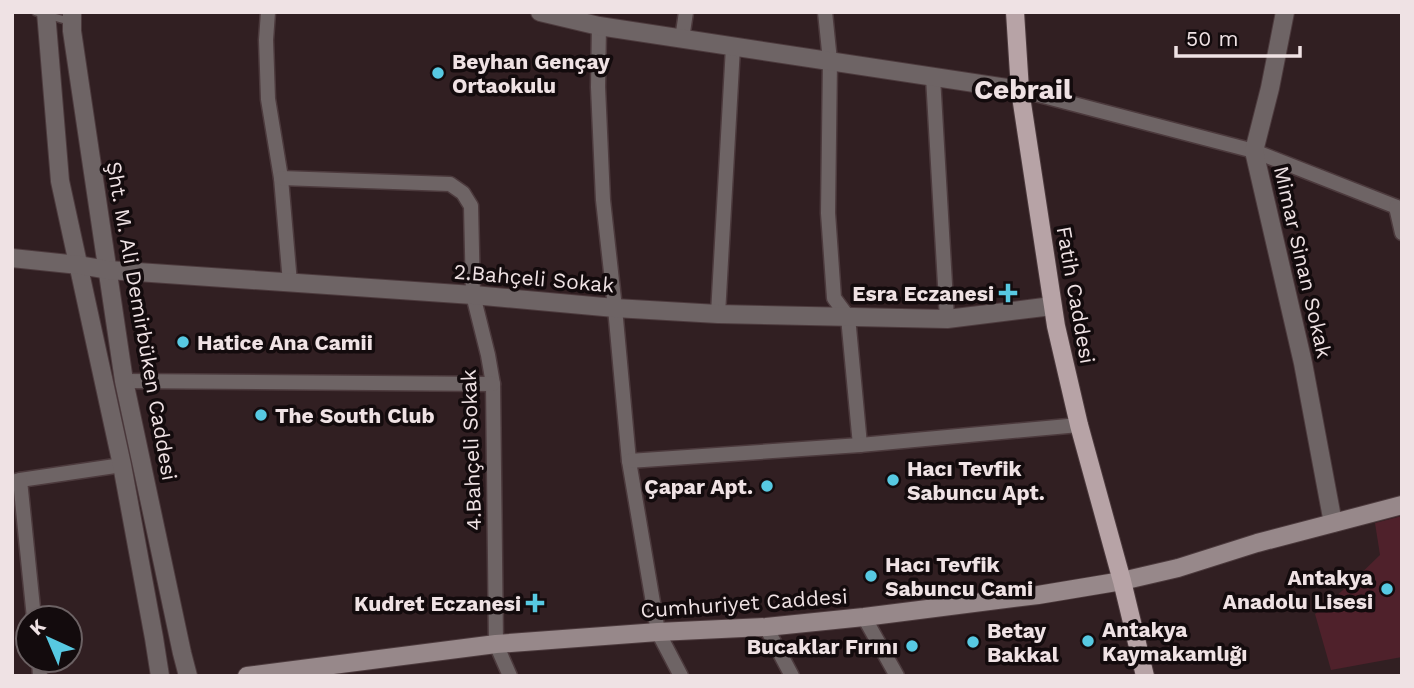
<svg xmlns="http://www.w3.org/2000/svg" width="1414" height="688" viewBox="0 0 1414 688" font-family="'Work Sans',sans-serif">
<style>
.green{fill:#4f212b}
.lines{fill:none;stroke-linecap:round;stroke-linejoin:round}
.service-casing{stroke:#4c3a3d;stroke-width:10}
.minor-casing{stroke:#4c3a3d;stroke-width:17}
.tertiary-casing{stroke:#4c3a3d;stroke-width:20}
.secondary-casing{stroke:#4c3a3d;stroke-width:20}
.primary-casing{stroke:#4c3a3d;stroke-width:20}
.service{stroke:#6e6465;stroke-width:7}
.minor{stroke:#6e6465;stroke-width:14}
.tertiary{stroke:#6e6465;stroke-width:18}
.secondary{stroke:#97888a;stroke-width:18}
.primary{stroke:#b7a3a6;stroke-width:18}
.poi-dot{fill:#57c9e2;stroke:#130b0d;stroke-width:2.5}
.labels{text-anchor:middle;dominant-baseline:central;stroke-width:7;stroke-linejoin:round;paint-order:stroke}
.poi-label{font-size:21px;font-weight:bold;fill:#efe2e4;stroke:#130b0d;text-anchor:start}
.street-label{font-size:21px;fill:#efe2e4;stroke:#130b0d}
.district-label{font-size:28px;font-weight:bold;fill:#efe2e4;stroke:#130b0d}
</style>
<rect width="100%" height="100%" fill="#311f22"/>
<!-- green -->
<polygon class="green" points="1402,516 1402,657 1331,670 1315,614 1349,585 1380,555 1375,523"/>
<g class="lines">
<defs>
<polyline id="service" points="36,12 72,22"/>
<g id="minor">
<polyline points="268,12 266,40 268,99 281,178 290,283"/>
<polyline points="825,12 830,61 828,213 834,298 848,317 860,445"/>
<polyline points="599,26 598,87 603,200 615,308 629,461 658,632 681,676"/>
<polyline points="682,39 686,12"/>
<polyline points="933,77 947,319"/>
<polyline points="1020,90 1254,151 1402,209"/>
<polyline points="281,178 450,184 463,193 471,206 473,295 488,355 493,384 496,644 510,676"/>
<polyline points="1396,207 1402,233"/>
<polyline points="718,314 733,47"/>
<polyline points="124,381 493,384"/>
<polyline points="629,461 860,445 1079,425"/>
<polyline points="20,480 122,465"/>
<polyline points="12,482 20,480 34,618"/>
<polyline points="864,617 897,676"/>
<polyline points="766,627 792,676"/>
<polyline points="39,660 40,676"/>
</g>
<g id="tertiary">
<polyline points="46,12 60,181 122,465 154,638 160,676"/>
<polyline points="72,12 72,31 124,381 182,653 188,676"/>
<polyline points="540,12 599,26 1020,90"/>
<polyline points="1285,12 1270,88 1254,151 1303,363 1333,523"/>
<polyline points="12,258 79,265 108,270 473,295 615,308 718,314 947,319 1052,306"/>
</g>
<polyline id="secondary" points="247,676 496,644 658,632 766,627 864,617 1038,595 1122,581 1178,568 1257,543 1402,505"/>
<polyline id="primary" points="1015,12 1020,90 1056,326 1079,425 1122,581 1145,676"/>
</defs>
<!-- service casing -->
<use href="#service" class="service-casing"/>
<!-- minor casing -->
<use href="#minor" class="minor-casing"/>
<!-- tertiary casing -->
<use href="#tertiary" class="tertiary-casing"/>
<!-- secondary casing -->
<use href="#secondary" class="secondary-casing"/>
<!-- primary casing -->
<use href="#primary" class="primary-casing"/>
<!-- service -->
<use href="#service" class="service"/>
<!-- minor -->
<use href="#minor" class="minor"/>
<!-- tertiary -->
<use href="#tertiary" class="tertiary"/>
<!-- secondary -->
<use href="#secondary" class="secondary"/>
<!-- primary -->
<use href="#primary" class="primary"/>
</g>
<!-- markers -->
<g class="poi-dot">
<circle cx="438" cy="73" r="7"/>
<path d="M1004.5 282.5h7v7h7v7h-7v7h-7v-7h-7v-7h7z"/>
<circle cx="183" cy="342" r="7"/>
<circle cx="261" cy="415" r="7"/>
<circle cx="893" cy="480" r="7"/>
<circle cx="767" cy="486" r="7"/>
<circle cx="871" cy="576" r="7"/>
<circle cx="1387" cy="589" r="7"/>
<path d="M531.5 592.5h7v7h7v7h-7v7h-7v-7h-7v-7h7z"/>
<circle cx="1088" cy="641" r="7"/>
<circle cx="973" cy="642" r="7"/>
<circle cx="912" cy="646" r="7"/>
</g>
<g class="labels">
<!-- poi labels -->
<g class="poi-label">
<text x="452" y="61">Beyhan Gençay<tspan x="452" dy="24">Ortaokulu</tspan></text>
<text x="994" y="293" text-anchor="end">Esra Eczanesi</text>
<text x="197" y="342">Hatice Ana Camii</text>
<text x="275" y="415">The South Club</text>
<text x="907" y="468">Hacı Tevfik<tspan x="907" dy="24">Sabuncu Apt.</tspan></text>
<text x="753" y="486" text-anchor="end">Çapar Apt.</text>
<text x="885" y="564">Hacı Tevfik<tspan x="885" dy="24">Sabuncu Cami</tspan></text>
<text x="1373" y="577" text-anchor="end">Antakya<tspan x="1373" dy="24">Anadolu Lisesi</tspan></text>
<text x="521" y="603" text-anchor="end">Kudret Eczanesi</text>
<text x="1102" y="629">Antakya<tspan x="1102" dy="24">Kaymakamlığı</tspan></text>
<text x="987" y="630">Betay<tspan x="987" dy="24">Bakkal</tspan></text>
<text x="898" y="646" text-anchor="end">Bucaklar Fırını</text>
</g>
<!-- street labels -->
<g class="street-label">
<text transform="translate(1303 262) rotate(77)">Mimar Sinan Sokak</text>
<text transform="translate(534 278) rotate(5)">2.Bahçeli Sokak</text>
<text transform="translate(1076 295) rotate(80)">Fatih Caddesi</text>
<text transform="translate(142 321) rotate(80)">Şht. M. Ali Demirbüken Caddesi</text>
<text transform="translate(471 450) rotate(-92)">4.Bahçeli Sokak</text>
<text transform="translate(744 603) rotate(-4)">Cumhuriyet Caddesi</text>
</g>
<!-- district labels -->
<g class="district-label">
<text x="1023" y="89">Cebrail</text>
</g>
</g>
<!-- border -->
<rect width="1414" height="688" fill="none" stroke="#efe2e4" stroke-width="28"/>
<!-- north arrow -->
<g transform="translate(49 639) rotate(316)"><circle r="33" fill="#130b0d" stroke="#6b6163" stroke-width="2"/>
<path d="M0-5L12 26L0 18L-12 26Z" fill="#57c9e2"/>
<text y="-10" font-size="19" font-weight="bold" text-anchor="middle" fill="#efe2e4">K</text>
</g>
<!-- scale -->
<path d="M1176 46v10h124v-10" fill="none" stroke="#efe2e4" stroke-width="3.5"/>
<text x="1186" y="46" font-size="21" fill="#efe2e4" stroke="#130b0d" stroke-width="5" paint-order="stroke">50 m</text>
</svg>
